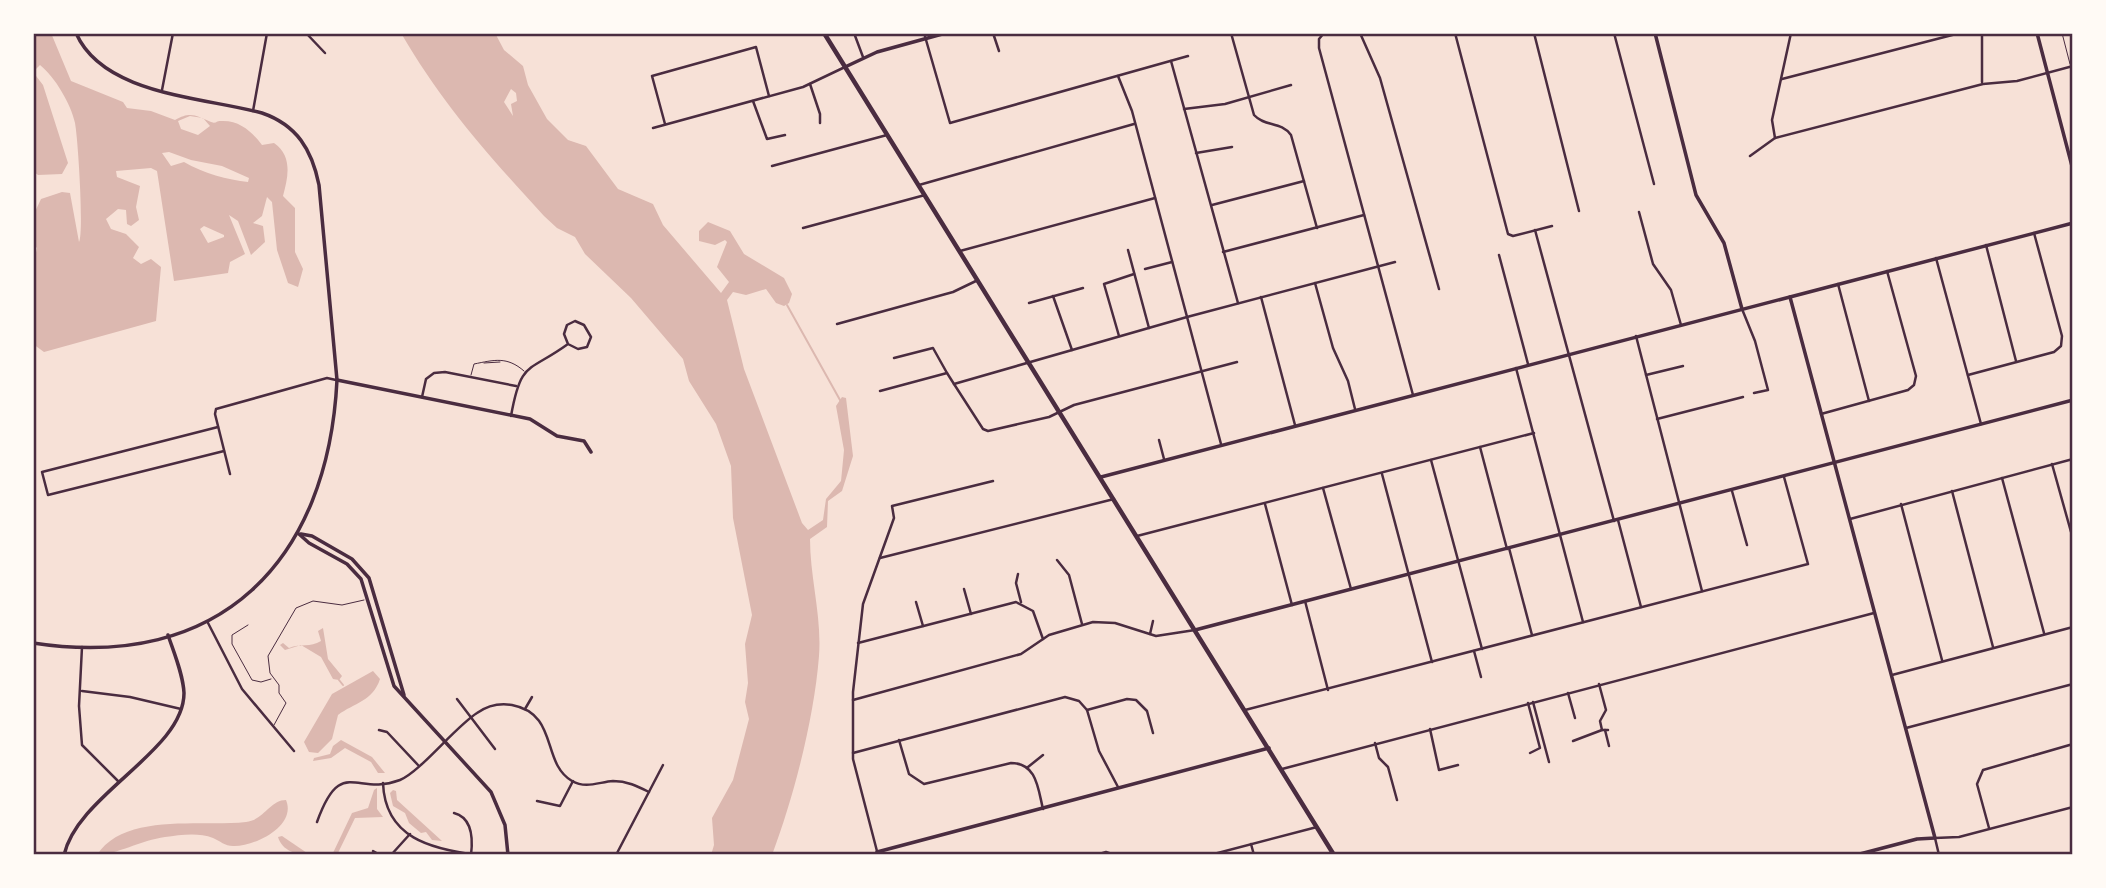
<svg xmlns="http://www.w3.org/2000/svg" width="2106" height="888" viewBox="0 0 2106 888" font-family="Montserrat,sans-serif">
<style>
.water{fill:#dcb8b0;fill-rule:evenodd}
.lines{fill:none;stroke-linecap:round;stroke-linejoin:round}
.stream{stroke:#dcb8b0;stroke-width:2}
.service{stroke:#4a2c40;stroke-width:1}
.minor{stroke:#4a2c40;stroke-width:2.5}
.tertiary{stroke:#4a2c40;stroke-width:3.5}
.secondary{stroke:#4a2c40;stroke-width:3.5}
.primary{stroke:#4a2c40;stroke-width:4.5}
.neatline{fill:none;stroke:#4a2c40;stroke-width:2.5}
</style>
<rect width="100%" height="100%" fill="#f7e1d7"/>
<!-- water -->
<g class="water">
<path d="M33,33h18l20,48 52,21 4,6 24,3 24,9c16,-9 21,-4 36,2 6,2 4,-1 10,-1 19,-1 31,11 41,24l12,-2c19,13 14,35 9,53l12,12v44l8,17 -5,18 -10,-4 -11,-33 -5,-48 -5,-5 -5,19 -9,7 10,3 2,16 -14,13 -13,-34 -9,-6 16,39 -15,8 -2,11 -54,8 -17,-110 -6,-3 -35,3 1,6 23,9 -4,21 3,13 -8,6 -4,-2 -1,-14 -8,-1 -12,10 5,10 15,5 13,13 -6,11 8,6 10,-5 10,8 -5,54 -112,31 -11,-8v-77l4,-19 -4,-4v-28l8,-17 21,-7 8,1 9,49c5,-10 -1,-103 -4,-119 -4,-19 -20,-46 -35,-58l-7,7 10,13 25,78 -6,11 -24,1 -5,-4zM190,116l13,2 7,8 -12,9 -17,-6 -3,-8zM169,152l22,8 31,6 27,12 -1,4c-20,-2 -45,-9 -64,-20l-13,4 -9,-13zM204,226l20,9v2l-16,6 -8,-14z"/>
<path d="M401,33h94l9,17 19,16 5,19 19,34 21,21 18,6 32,43 35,15 10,21 58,68 8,-11 -12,-15 10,-25 -2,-2 -10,5 -16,-4v-10l9,-9 22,9 14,23 40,24 8,16 -3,9 -5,3 -8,-3 -10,-14 -20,6 -13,-3 -6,8 17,69 58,154 6,7 15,-10 3,-21 15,-18 1,-10 2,-21 -8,-44 6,-9 4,1 7,58 -11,35 -14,10 -1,26 -17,12c0,39 12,78 9,117 -5,63 -25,140 -47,199h-61l3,-10 -2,-27 21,-38 16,-61 -4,-17 3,-19 -3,-39 7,-29 -19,-97 -2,-52 -15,-42 -27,-43 -6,-22 -52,-61 -46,-44 -10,-17 -18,-9 -13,-12c-56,-61 -101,-111 -143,-183zM511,89l5,4 1,8 -6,3 2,12 -9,-14z"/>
<path d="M323,628l5,31 14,17 -3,4 -6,-1 -12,-22 -20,-12 -16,5 -5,-5 3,-2 6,5c12,-5 21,0 32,-7l-3,-10z"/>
<path d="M373,671l7,8c-7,22 -26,24 -42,36l-6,24 -14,14 -9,-1 -5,-10 28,-48z"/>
<polygon points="341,740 372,757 385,773 378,773 371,762 345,748 331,758 313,761 314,758 330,754 333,746"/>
<polygon points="377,788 377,809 383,817 355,818 337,855 332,855 352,813 368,808 374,790"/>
<polygon points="393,790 396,791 397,800 442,841 432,840 426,832 421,833 409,823 405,813 393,806 390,793"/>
<path d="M286,800c11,26 -32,47 -53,46 -8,0 -13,-5 -20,-8 -15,-6 -33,-3 -48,-1 -23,3 -50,18 -68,18 27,-43 106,-28 149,-33 18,-2 24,-22 40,-22z"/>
<path d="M282,836l28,19c-13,0 -28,-4 -32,-18z"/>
</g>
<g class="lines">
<!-- stream -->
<g class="stream">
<polyline points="787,305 840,400"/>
<polyline points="339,680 343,685"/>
</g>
<!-- service -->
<g class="service">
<polyline points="2062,33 2070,64"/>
<polyline points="484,363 500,362"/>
<path d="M471,375l3,-11c20,-4 33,-8 50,7"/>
<polyline points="248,625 232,635 232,644 252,680 261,682 271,679"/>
<polyline points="274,725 286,703 279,693 279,685 270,673 268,656 296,608 313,601 342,605 364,600"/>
</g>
<!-- minor -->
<g class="minor">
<polyline points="306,33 325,53"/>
<polyline points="854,33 863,57"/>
<polyline points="924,33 950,123 1188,56"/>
<polyline points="993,33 999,51"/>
<path d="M1231,33l23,82c11,12 27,6 37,20l26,93"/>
<polyline points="1324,33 1319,39 1319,48 1413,395"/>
<polyline points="1360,33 1380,78 1439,289"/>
<polyline points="1455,33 1508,234 1513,236 1552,226"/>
<polyline points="1534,33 1579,211"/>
<polyline points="1614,33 1654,184"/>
<polyline points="1982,33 1982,82"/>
<polyline points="1171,61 1238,303"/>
<polyline points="1118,76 1132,111 1221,444"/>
<polyline points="1782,79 1960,33"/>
<polyline points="810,84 820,114 820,123"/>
<polyline points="162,90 173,33"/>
<polyline points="753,101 767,139 785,135"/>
<polyline points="1184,109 1225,104 1291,85"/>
<polyline points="253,111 267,33"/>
<polyline points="665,124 652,76 756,47 769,96"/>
<polyline points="653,128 803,87 845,67"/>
<polyline points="1775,138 1772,120 1791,33"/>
<polyline points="1196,153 1232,147"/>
<polyline points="1750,156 1775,138 1983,84 2017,81 2073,66"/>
<polyline points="772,166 887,135"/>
<polyline points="919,185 1134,124"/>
<polyline points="1212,205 1304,181"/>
<polyline points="1639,212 1653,264 1671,290 1681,325"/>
<polyline points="803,228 925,195"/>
<polyline points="1535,230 1614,521"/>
<polyline points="1986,245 2016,361"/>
<polyline points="1128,250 1149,328"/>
<polyline points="960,251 1155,198"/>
<polyline points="1223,252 1364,215"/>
<polyline points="1499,255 1528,364"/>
<polyline points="1936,258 1981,424"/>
<polyline points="1145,269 1172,262"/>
<polyline points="1315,283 1333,348 1348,381 1355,409"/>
<polyline points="1838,284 1869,401"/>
<polyline points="1053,296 1072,350"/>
<polyline points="1261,297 1295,425"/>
<polyline points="1029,303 1083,288"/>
<polyline points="1742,309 1755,341 1768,390 1754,393"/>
<polyline points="837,324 953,292 978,280"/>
<polyline points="1119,336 1104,284 1134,274"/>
<polyline points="1636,336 1702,591"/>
<polyline points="894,358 933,348 947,373"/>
<polyline points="1516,368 1583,622"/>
<polyline points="1646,375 1683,366"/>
<polyline points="1968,375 2054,352 2061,346 2062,336 2034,233"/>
<polyline points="954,384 983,429 988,431 1049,417 1074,405 1237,362"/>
<polyline points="880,391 947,373 954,384 1187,317 1395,262"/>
<polyline points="422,397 426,379 434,373 445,372 516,386"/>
<polyline points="1821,414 1908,390 1914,385 1916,376 1887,271"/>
<path d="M511,416c10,-56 17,-43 57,-72l10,5 9,-2 4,-10 -7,-12 -9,-4 -8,4 -3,9 4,10"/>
<polyline points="1657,419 1743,397"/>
<polyline points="218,427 42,472 48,495 224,451"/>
<polyline points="1159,440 1164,459"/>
<polyline points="1480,447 1507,549"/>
<polyline points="1431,460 1482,649"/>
<polyline points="2052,464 2073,539"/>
<polyline points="230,474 215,414 216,409 327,378 336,380"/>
<polyline points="1382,474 1432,662"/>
<polyline points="2002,478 2044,633"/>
<polyline points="1323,488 1351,589"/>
<polyline points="1732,491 1747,545"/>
<polyline points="1952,491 1993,647"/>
<polyline points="1265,504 1292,605"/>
<polyline points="1901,504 1942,660"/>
<polyline points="1850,519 2073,459"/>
<polyline points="1618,520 1641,607"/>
<polyline points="1137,536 1534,433"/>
<polyline points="1509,548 1532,635"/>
<polyline points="880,558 1114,499"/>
<polyline points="1057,560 1069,575 1082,624"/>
<polyline points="1018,574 1016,583 1021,602"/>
<polyline points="964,589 971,614"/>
<polyline points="1305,601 1328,690"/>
<polyline points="916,602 923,626"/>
<polyline points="207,621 242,689 294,751"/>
<polyline points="1150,634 1153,621"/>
<polyline points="858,643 1016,602 1033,611 1043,639"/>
<polyline points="82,647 79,706 82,745 119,782"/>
<polyline points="1474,651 1481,677"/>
<polyline points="1892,675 2073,627"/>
<polyline points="1599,684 1606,710 1600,721 1602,730 1608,730"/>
<polyline points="82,691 130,697 181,709"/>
<polyline points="1568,693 1575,718"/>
<polyline points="457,699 495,749"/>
<polyline points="853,700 1021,654 1049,635 1093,622 1115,623 1156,636 1195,630"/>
<polyline points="1533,702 1549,762"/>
<polyline points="1528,703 1540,748 1530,753"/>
<polyline points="525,709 532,697"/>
<polyline points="1087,710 1099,751 1118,787"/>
<polyline points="1245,710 1808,564 1784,477"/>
<polyline points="1906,728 2073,684"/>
<polyline points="1430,729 1439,770 1458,765"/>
<polyline points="379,730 387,732 418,765"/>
<polyline points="1605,730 1609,746"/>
<path d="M899,740l10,34 15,10 87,-21c26,0 27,26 32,46"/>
<polyline points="1573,741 1602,730"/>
<polyline points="1375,743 1379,758 1388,767 1397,800"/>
<polyline points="853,753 1065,697 1079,701 1087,710 1127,699 1136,700 1147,711 1153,733"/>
<polyline points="1028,767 1043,755"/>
<polyline points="1282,769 1874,613"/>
<path d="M383,783c2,55 48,66 94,72"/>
<polyline points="537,801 560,806 573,781"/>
<path d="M454,813c19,5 19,26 17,42"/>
<path d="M317,822c24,-67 39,-25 83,-42 20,-8 55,-53 77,-67 10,-7 23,-10 35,-8 47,9 29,58 60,76 14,8 27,1 41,0 14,0 24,5 36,11"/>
<polyline points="1989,828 1977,784 1983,770 2073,744"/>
<polyline points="1251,844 1254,855"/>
<polyline points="373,851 380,855"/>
<polyline points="391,855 410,834"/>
<polyline points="616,855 663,765"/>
<polyline points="878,855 853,759 853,692 863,604 894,518 892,506 993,481"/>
<polyline points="1096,855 1106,852 1115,855"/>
<polyline points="1210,855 1317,827"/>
<polyline points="1939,855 1935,838 1959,837 2073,807"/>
</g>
<!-- tertiary -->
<g class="tertiary">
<polyline points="1655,33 1696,195 1724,243 1742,309"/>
<polyline points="2037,33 2073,170"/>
<polyline points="845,67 877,52 946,33"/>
<polyline points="1790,297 1935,838 1917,839 1856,855"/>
<polyline points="337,380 530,419 557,436 584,441 591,452"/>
<polyline points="1101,477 2073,223"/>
<polyline points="299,534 309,543 347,564 361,579 394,686 491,792 505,825 508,855"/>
<polyline points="301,534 312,536 352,559 369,578 404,695"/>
<polyline points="877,852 1269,748"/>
<path d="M64,855c14,-61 120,-104 120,-162 -1,-19 -10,-40 -16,-58"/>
</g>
<!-- secondary -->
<g class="secondary">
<polyline points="1195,630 2073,400"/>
<path d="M33,643c187,29 295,-82 304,-263l-18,-195c-7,-35 -22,-60 -57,-72 -59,-16 -159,-18 -186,-80"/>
</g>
<!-- primary -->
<polyline class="primary" points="824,33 1334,855"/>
</g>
<!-- border -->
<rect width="2106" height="888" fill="none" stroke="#fffaf5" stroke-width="70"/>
<rect x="35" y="35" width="2036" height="818" class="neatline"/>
</svg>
